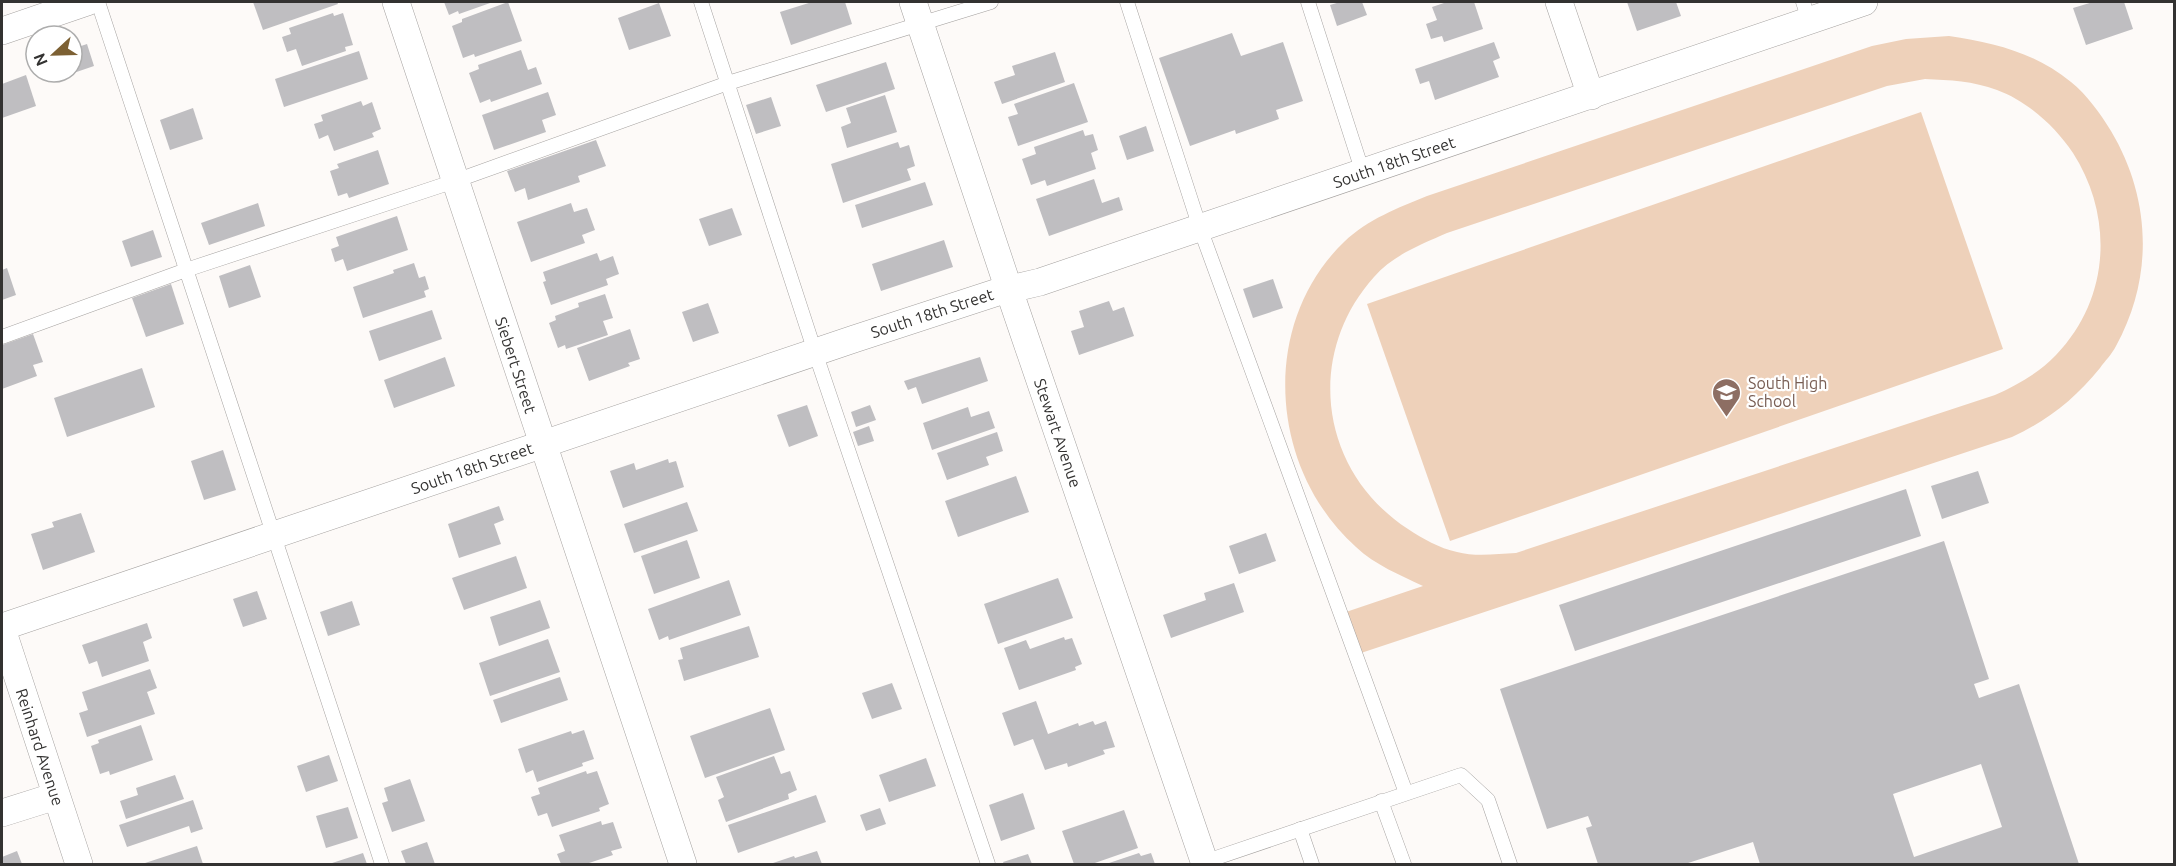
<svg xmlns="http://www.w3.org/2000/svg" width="2176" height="866" viewBox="0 0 2176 866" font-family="Ubuntu,sans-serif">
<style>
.green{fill:#eed1ba;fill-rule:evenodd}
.building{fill:#bfbec1;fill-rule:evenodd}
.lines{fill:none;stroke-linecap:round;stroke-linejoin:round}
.service-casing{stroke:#a5a2a0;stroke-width:15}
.minor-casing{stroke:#a5a2a0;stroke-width:28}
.service{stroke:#fff;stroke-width:14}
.minor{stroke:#fff;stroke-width:27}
.labels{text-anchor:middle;stroke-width:4.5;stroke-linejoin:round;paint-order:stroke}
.street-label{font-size:16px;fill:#333231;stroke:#fff}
.education-label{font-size:16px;fill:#785e54;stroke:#fff;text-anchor:start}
</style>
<rect width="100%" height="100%" fill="#fdfaf8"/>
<g class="green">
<path d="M 1949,36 C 1994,43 2034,52 2071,82 C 2087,95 2100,113 2111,131 C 2151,198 2154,277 2116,346 C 2112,354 2105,361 2100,368 C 2075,399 2047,421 2012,437 L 1361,653 L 1346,612 L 1423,586 C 1400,575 1375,565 1356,547 C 1269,469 1259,324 1344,242 C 1368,219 1398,208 1427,196 L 1872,46 L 1906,39 ZM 1925,79 C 1950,80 1973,81 1997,90 C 2027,101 2055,126 2073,153 C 2114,217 2110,299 2056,355 C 2039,373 2017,385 1995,395 L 1516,553 C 1497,554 1475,557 1457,552 C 1439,548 1423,539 1408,529 C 1320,472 1304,355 1374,277 C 1393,255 1422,244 1447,233 L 1887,86 Z"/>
<polygon points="1921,112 2003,349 1450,541 1367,304"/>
</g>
<g class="building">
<polygon points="253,2 337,2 338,4 263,30"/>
<polygon points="444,2 493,2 459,14 458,11 449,15"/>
<polygon points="508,2 522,41 475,57 474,54 463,58 452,26 462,22 462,19"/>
<polygon points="812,2 845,2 852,24 791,45 780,12"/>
<polygon points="1340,2 1362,2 1367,15 1337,26 1330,5"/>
<polygon points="1447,2 1474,2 1483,29 1444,42 1442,36 1431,39 1426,24 1437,20 1432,7"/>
<polygon points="1627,2 1676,2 1681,16 1637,31"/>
<polygon points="2093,2 2124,2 2133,29 2086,45 2073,8"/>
<polygon points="659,3 671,36 629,50 618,18"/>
<polygon points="333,13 334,16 343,13 353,45 345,47 346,51 302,66 296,49 287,52 282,37 291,34 289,28"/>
<polygon points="1232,33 1241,56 1283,42 1303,101 1276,110 1279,119 1236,134 1235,130 1190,146 1159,58"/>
<polygon points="1494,42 1500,58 1493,61 1499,77 1435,100 1429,81 1420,84 1415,69"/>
<polygon points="87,44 94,66 56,79 53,72 72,72 72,49"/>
<polygon points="521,50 528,70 536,67 542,84 491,102 490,99 480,103 469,73 479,69 478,65"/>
<polygon points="359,51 368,79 284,107 275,79"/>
<polygon points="1055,52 1065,82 1002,104 994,82 1015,75 1012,66"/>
<polygon points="886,62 895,89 826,112 816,85"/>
<polygon points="26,75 36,106 2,118 2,84"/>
<polygon points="1074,83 1088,122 1018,146 1008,117 1018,114 1014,104"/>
<polygon points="548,92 556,115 542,120 546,132 494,150 482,115"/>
<polygon points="885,95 897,132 847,148 841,127 851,123 846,108"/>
<polygon points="771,97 781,126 756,134 746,105"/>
<polygon points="361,101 363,106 372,102 381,129 372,133 374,137 334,151 328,135 319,139 314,124 323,121 321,115"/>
<polygon points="193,108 203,139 170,150 160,120"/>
<polygon points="1146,126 1154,151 1127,160 1119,136"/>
<polygon points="1083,130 1085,136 1093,134 1098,150 1091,153 1096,169 1047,186 1045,180 1031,185 1022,159 1036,154 1034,147"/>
<polygon points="596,140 606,166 578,176 580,182 528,200 525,188 515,192 507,171"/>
<polygon points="898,142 900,148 909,145 915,166 907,169 911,180 843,203 831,164"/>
<polygon points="378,150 389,184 349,198 347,193 338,196 330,171 339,168 337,164"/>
<polygon points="1094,179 1102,203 1119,197 1123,210 1049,236 1036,199"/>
<polygon points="925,182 933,205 862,228 855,205"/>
<polygon points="258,203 265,226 209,245 201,223"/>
<polygon points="571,203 574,212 587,208 595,230 582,235 585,243 531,262 517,222"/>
<polygon points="732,208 742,235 709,246 699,219"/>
<polygon points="397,216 408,250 347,271 343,259 335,262 331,249 339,246 336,237"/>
<polygon points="153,230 162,257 131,267 122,241"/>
<polygon points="944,240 953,267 881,291 872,264"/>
<polygon points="597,253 600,261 613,256 619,274 606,279 608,285 551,305 543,282 546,281 543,272"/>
<polygon points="414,263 419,278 425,276 429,289 424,291 426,297 363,318 353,287 394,273 393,270"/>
<polygon points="250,265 261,297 229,308 219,276"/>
<polygon points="7,268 16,295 2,300 2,270"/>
<polygon points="1273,279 1283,308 1253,318 1243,289"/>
<polygon points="171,284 184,324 146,337 132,298"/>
<polygon points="605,294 613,318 603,321 608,335 566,349 565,345 558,348 549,323 556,320 555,316 579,307 578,303"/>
<polygon points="1109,301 1113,311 1124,307 1134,336 1079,355 1071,331 1084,327 1079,311"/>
<polygon points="708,303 719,333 693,342 682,312"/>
<polygon points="432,310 442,339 379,361 369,331"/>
<polygon points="630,329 640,359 628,363 630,366 589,381 577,348"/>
<polygon points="33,334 43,362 33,365 37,376 2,389 2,345"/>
<polygon points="445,357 455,386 394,408 384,380"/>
<polygon points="980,357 988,381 922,404 916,387 908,390 904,381"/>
<polygon points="142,368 155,407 67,437 54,398"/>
<polygon points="807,405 818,436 789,447 777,415"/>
<polygon points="870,405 876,420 856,427 851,412"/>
<polygon points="968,407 971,417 989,411 995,428 932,450 923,423"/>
<polygon points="869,426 874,441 858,446 853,432"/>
<polygon points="997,432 1003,451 986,457 989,465 947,480 937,453"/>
<polygon points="223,450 236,490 204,500 191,461"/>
<polygon points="668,459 669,463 676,461 684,487 623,508 610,471 634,463 636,470"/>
<polygon points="1978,471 1989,503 1942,519 1931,486"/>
<polygon points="1016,476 1029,512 958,537 945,501"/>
<polygon points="1906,489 1921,536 1575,651 1559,605"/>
<polygon points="687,502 698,531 634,553 624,524"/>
<polygon points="499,506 504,520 494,524 501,544 459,558 448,524"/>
<polygon points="81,513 95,552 43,570 31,534 54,527 52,522"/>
<polygon points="1266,533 1276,561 1239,574 1229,546"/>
<polygon points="687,540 700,578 654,594 641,556"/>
<path d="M 1944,541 L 1989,679 L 1974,684 L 1979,698 L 2019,684 L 2079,864 L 1760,864 L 1753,842 L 1685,864 L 1598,864 L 1586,828 L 1592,826 L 1588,816 L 1547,829 L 1500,689 ZM 1981,764 L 2002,827 L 1914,857 L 1893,794 Z"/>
<polygon points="516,556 527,588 464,610 452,578"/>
<polygon points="1058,578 1073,618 998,644 984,604"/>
<polygon points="729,580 741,615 669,640 668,636 659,640 648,609"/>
<polygon points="1234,583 1244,612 1171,638 1163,615 1206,600 1204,593"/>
<polygon points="257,591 267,619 243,627 233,599"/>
<polygon points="540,600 550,628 499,646 490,617"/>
<polygon points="352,601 360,625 328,636 320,612"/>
<polygon points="147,623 152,638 143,642 149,661 102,677 97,661 89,664 82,645"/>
<polygon points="749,626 759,657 684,681 678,660 683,659 680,648"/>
<polygon points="1064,637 1065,640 1072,638 1082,664 1075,667 1076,670 1019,690 1004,648 1026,640 1030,649"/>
<polygon points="548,639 560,672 490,696 479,663"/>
<polygon points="150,669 157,688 147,692 155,714 87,737 79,713 88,710 82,692"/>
<polygon points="560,677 568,700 501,723 493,700"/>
<polygon points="892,683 902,709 872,719 862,693"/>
<polygon points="1036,701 1048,734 1078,723 1079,726 1093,721 1095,725 1106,721 1115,747 1103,750 1105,754 1068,767 1067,763 1045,770 1033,739 1014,746 1002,713"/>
<polygon points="770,708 785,750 705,778 690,736"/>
<polygon points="141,725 153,760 110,775 109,771 100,774 91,746 99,743 98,740"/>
<polygon points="584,730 594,759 582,763 583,766 537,782 533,770 526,773 518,749 571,731 572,734"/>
<polygon points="329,755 338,781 306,792 297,766"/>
<polygon points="774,756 781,774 790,771 797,790 788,794 789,799 726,822 718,800 724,797 716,777"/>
<polygon points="926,758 936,786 889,802 879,775"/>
<polygon points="586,771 587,774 597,771 609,804 599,808 600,811 552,827 547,813 538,816 531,797 540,794 538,788"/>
<polygon points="175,775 184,799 126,819 120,801 138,795 136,788"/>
<polygon points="410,779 425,821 392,832 382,803 388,801 384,788"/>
<polygon points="1023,793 1035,829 1001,841 989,805"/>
<polygon points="816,795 826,822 738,853 728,825"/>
<polygon points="193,800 203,829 191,833 189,826 127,847 119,825"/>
<polygon points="348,807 358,838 326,848 316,816"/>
<polygon points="880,808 886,824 866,831 860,815"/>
<polygon points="1124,810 1138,848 1092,864 1074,864 1062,831"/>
<polygon points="601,821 602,825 613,822 622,848 611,851 613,855 586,864 561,864 557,854 565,851 559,835"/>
<polygon points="427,842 435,864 406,864 401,851"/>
<polygon points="197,846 203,864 142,864"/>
<polygon points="17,851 22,864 2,864 2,857"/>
<polygon points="817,851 822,864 770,864 794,856 795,858"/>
<polygon points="363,853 367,864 329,864"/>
<polygon points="1139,853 1141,856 1151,853 1155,864 1106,864"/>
<polygon points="1028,854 1032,864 1004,864 1003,862"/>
</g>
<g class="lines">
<defs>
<g id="service">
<polyline points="98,2 382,864"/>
<polyline points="701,2 815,352 988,864"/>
<polyline points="1127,2 1200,228 1406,793"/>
<polyline points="1308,2 1363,173"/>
<polyline points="1803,2 1809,20"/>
<polyline points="2,337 186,270 455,181 728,83 991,2"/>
<polyline points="1381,801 1404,864"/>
<polyline points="1300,829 1312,864"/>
<polyline points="1204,862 1461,775 1488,800 1510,864"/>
</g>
<g id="minor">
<polyline points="396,2 683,864"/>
<polyline points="913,2 1009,290 1205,864"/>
<polyline points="1559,2 1591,96"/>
<polyline points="2,31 87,2"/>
<polyline points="2,627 854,339 998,292 1040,282 1864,2"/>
<polyline points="2,629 79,864"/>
<polyline points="2,813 56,796"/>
</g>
</defs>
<use href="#service" class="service-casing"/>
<use href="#minor" class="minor-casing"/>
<use href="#service" class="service"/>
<use href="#minor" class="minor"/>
</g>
<defs>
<symbol id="school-pin" viewBox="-11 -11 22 30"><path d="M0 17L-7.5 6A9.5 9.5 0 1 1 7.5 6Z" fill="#8d6e63" stroke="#fff"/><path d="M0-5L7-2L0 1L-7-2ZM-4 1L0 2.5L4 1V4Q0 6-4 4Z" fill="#fff"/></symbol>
</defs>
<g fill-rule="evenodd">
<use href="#school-pin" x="1710" y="376" width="33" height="45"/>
</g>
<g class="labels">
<g class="street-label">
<text transform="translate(1394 162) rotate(-19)" y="6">South 18th Street</text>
<text transform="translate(932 313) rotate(-18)" y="6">South 18th Street</text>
<text transform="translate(516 365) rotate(72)" y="6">Siebert Street</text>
<text transform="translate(1058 433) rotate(71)" y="6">Stewart Avenue</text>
<text transform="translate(472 468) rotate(-19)" y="6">South 18th Street</text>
<text transform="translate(40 747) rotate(72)" y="6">Reinhard Avenue</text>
</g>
<g class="education-label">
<text x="1748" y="389">South High<tspan x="1748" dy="18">School</tspan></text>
</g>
</g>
<rect width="2176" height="866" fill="none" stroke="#333231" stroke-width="6"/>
<g transform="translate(54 54) rotate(248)"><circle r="28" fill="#ffffff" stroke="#adadad" stroke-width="1.5"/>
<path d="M0-4.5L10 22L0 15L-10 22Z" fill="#7c6033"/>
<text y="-9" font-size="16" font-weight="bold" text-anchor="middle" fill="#333231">N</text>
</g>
</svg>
